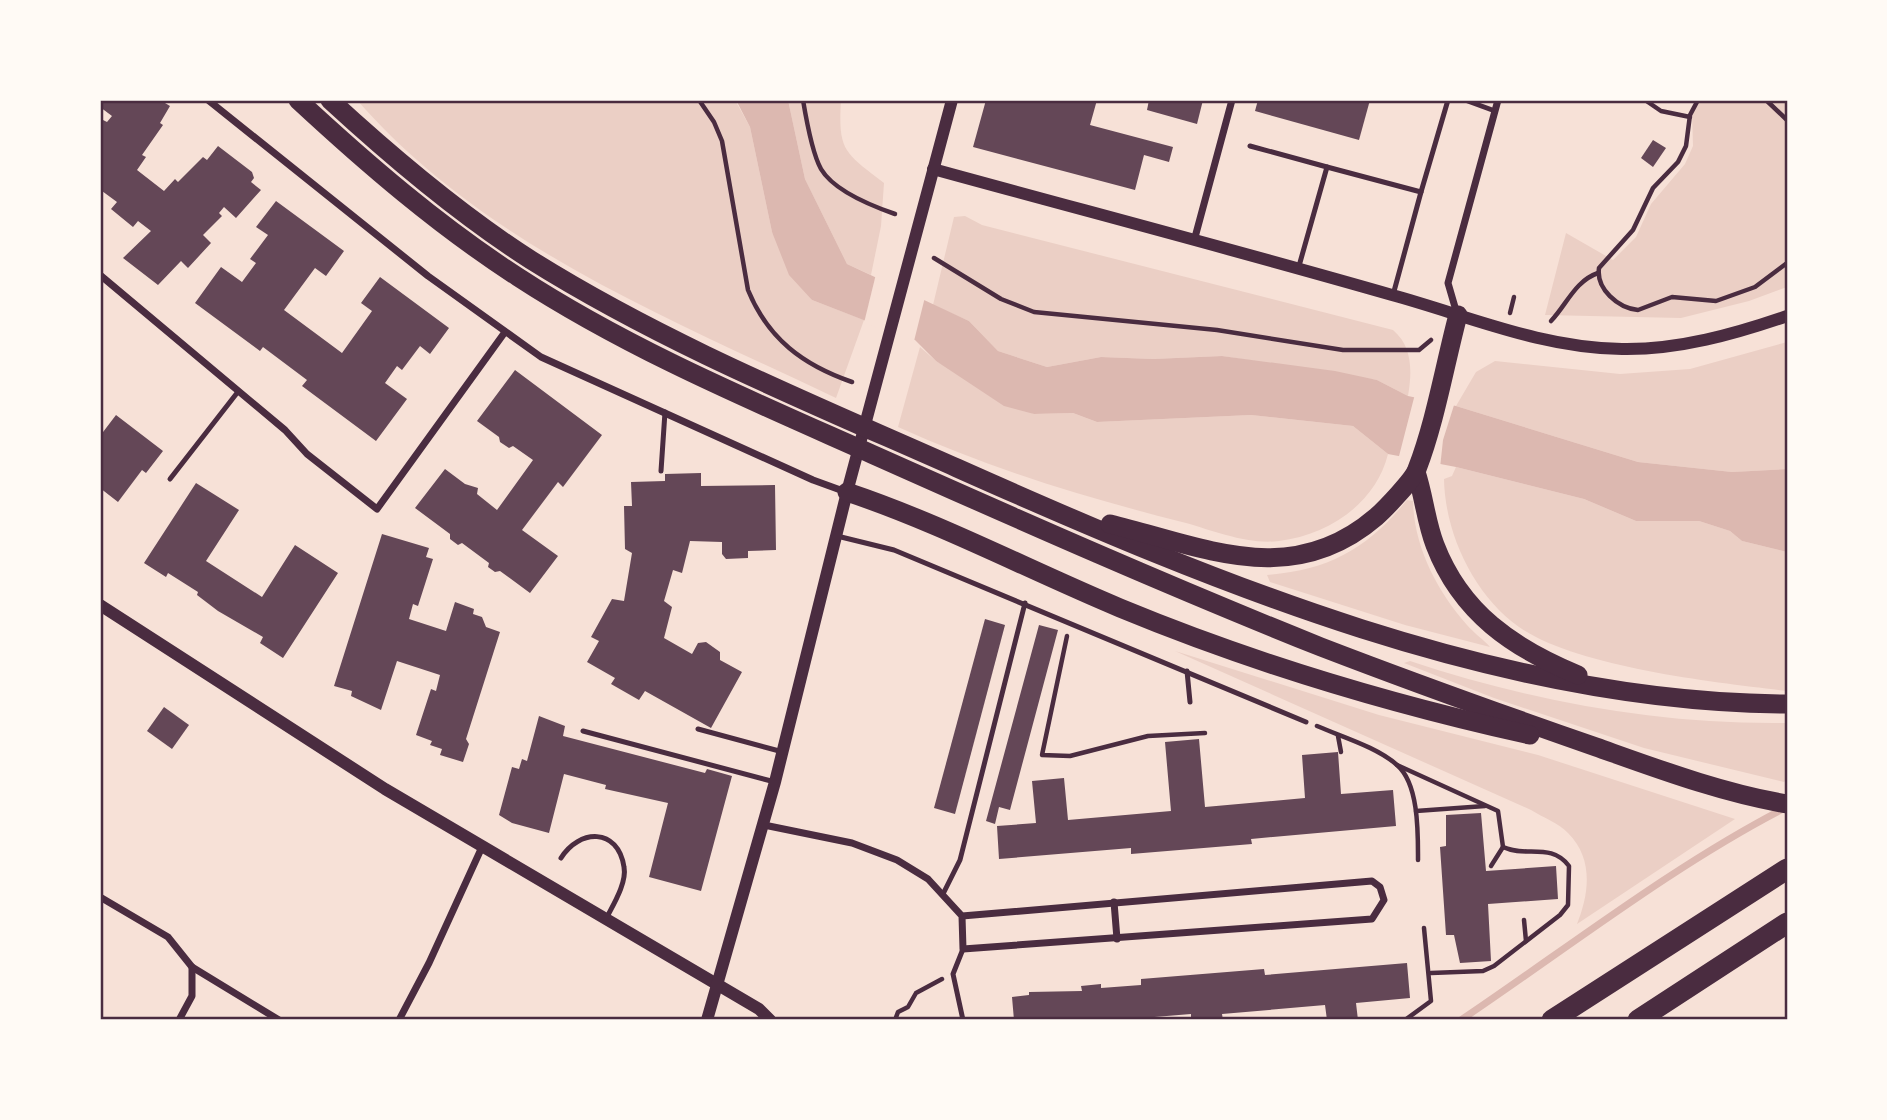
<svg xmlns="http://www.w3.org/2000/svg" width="1887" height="1120" viewBox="0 0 1887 1120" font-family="'Source Sans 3',sans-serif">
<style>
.green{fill:#ebcfc5}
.water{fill:#dcb8b0}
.pier{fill:#f7e1d7}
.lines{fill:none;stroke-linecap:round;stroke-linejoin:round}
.stream{stroke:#dcb8b0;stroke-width:7}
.building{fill:#644757}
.path{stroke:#4a2c40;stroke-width:4.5}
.service{stroke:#4a2c40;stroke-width:5}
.minor{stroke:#4a2c40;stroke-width:7}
.tertiary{stroke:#4a2c40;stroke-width:12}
.trunk{stroke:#4a2c40;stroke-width:19}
.motorway{stroke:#4a2c40;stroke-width:21}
.neatline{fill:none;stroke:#4a2c40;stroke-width:2.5}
</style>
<rect width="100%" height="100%" fill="#f7e1d7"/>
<g class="green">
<path d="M 357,100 L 735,100 L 750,127 L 772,232 L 812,300 L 864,320 L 836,398 C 666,317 484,245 357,100 Z"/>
<path d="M 788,100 L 841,100 C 838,151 844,152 884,183 L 881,226 L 871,275 L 847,264 L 805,179 Z"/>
<polygon points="1699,100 1787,100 1787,287 1749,301 1681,318 1545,315 1566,233 1613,260 1636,237 1651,204 1685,164 1693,146 1692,112"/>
<path d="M 965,216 L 982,225 L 1393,330 C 1413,347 1412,372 1408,396 L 1377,380 L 1222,356 L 1153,359 L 1101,357 L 1047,367 L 998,351 L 969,321 L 933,305 L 954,217 Z"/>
<polygon points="1787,342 1787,469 1732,472 1638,462 1456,406 1476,372 1495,361 1620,374 1690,369"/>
<path d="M 920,347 L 936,361 L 1034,414 L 1073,413 L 1097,422 L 1251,415 L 1353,426 L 1388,454 C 1376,503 1329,535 1279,541 C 1249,545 1214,531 1186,523 C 1087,498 991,469 898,427 Z"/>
<path d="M 1456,467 L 1584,499 L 1636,521 L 1699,521 L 1730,531 L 1742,541 L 1787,552 L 1787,691 C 1717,683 1575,667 1519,627 C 1474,595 1445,534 1444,479 L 1452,476 Z"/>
<path d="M 1407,500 L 1413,501 C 1414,547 1437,591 1467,625 C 1474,633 1484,640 1490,647 L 1405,625 L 1270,582 L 1267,575 C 1330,570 1368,548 1407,500 Z"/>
<path d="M 1175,651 L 1379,715 L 1538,755 L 1735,819 L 1577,924 C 1589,894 1594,859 1568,833 C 1559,823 1542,817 1531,810 Z"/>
<path d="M 1410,661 C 1530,701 1660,725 1787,723 L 1787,779 L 1784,782 L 1644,748 L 1494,698 L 1404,663 Z"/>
</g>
<polygon class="water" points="736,100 788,100 805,179 847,264 969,321 998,351 1047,367 1101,357 1153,359 1222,356 1335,371 1377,380 1408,396 1456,406 1638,462 1732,472 1787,469 1787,552 1742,541 1730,531 1699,521 1636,521 1584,499 1456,467 1388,454 1353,426 1251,415 1097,422 1073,413 1034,414 1004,406 936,361 915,340 812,300 789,275 772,232 750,127"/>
<g class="pier">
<polygon points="876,274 925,297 914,341 864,323"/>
<polygon points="1415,394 1455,402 1443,440 1440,468 1398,460"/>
</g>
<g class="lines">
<path class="stream" d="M 1461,1020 C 1565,950 1674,865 1785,808"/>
</g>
<g class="building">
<polygon points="100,100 160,100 170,106 160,123 163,125 142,155 146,157 137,170 164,191 175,179 178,182 203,157 207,160 218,146 252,172 254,178 251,182 261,190 236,218 224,207 219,213 222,216 203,235 211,243 188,268 181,261 158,285 123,258 151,231 138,221 133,227 111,209 117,202 102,191 100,195 100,125 103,120 107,122 112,116 100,107"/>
<polygon points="986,100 1097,100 1090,125 1173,147 1169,162 1144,155 1135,190 973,147"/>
<polygon points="1149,100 1203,100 1197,124 1147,110"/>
<polygon points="1258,100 1370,100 1359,140 1255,111"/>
<polygon points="1653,140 1666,148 1653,167 1641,158"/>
<polygon points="276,201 344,251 326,276 315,268 284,310 342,353 372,311 361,303 380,277 449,328 430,354 420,346 402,370 397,366 385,383 407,399 376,441 302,386 307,380 263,347 260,351 195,303 221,267 242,282 256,263 250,259 268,235 256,227"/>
<polygon points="515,370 602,435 563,487 558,482 522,530 558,556 530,593 500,571 495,572 488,567 489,563 462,543 458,545 450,539 450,534 415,508 445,469 465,484 478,488 477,494 497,510 533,460 513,446 509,448 500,442 499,437 477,421"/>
<polygon points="116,415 163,451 146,473 142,470 118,502 100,488 100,436"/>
<polygon points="701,473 701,486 775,485 776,550 748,551 748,558 726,559 722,554 722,542 690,541 682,573 673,570 664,601 672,607 664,638 692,654 698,643 706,642 720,652 720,660 742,672 711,728 645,691 639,700 611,684 615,678 587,662 599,641 591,637 612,599 624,601 632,553 625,549 624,506 632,506 631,482 665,481 665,474"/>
<polygon points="196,483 239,510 206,561 262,597 295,545 338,573 283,658 260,643 263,637 218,611 197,595 198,592 168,573 166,577 144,563"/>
<polygon points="382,534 429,548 426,557 433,559 418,606 413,604 409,619 446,631 455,602 474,609 473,614 482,617 486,627 500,632 466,739 469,744 463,762 440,755 442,749 430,745 432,741 416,735 431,689 436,691 440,675 397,661 381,710 351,696 352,691 334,686"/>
<polygon points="985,619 1005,625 955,814 934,808"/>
<polygon points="1039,625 1058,630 1010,810 999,807 995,824 986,821"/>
<polygon points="164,707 189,725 172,749 147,731"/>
<polygon points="539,716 565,726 563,736 705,773 707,769 732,776 701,891 649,877 668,803 605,789 606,785 564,774 549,833 512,823 499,815 512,767 519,769 522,759 527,761"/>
<polygon points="1199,739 1205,807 1305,798 1302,755 1338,752 1341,794 1393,790 1396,826 1251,839 1252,844 1131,854 1131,848 999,859 997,826 1036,823 1032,781 1064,778 1068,820 1171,811 1165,742"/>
<polygon points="1481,813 1486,871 1556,866 1558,899 1488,904 1491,961 1460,963 1454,935 1446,935 1440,847 1446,846 1446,815"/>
<polygon points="1407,963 1410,998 1356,1003 1358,1020 1327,1020 1325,1005 1222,1014 1223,1020 1191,1020 1191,1014 1118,1020 1014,1020 1012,997 1029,995 1029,992 1082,991 1081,986 1101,984 1101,988 1141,985 1141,979 1264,969 1265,975"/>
</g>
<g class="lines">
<g class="path">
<path d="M 699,100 L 714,122 L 722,141 L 748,290 C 768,339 803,365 852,382"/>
<path d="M 803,100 C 806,118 812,153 821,169 C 834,191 872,206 895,214"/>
<polyline points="1645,100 1661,111 1690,117"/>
<path d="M 1698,100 L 1690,115 L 1686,146 L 1678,162 L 1653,188 L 1633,230 L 1599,268 C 1596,289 1618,308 1638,310 L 1672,297 L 1716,301 L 1755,287 L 1787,263"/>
<polyline points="1766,100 1787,120"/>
<polyline points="934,258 1001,299 1034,312 1217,330 1343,350 1419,350 1431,340"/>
<polyline points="1510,313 1514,297"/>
<path d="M 1551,321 C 1567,304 1575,281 1598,273"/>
<polyline points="1067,636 1042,755 1070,756 1148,736 1205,733"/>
<path d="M 1317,726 C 1342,737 1377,747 1397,765 C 1419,784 1418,833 1418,860"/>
<polyline points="1338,736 1341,752"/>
<path d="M 1397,765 L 1498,811 L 1503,847 C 1526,858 1551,842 1569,866 L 1568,905 L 1560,915 L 1494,966 L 1483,971 L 1431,973"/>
<polyline points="1416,811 1485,806"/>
<polyline points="1491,866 1503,847"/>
<polyline points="1524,920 1526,941"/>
<polyline points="895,1020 898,1012 908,1007 916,993 942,979"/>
<polyline points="1405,1020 1431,1001 1424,928"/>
</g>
<g class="service">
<polyline points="1465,100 1495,111"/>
<polyline points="1250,146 1327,167"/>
<polyline points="1299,266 1327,167 1421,192 1448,100"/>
<polyline points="1393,295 1421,192"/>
<polyline points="661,471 665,412"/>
<polyline points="170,479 237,393"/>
<polyline points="837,536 894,550 1306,722"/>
<polyline points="1187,671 1190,702"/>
<polyline points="698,729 783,752"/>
<polyline points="583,731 775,782"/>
<path d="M 561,858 C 579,829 618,827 624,867 C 627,883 613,905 606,919"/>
<polyline points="943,894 960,860 1025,603"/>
<polyline points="963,949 953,974 963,1020"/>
</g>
<g class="minor">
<polyline points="208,100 428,276 541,357 813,480 846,492"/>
<polyline points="1194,241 1232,100"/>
<polyline points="100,275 285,430 307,454 377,509 505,332"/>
<polyline points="1457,314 1448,283 1498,100"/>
<polyline points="764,825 852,843 897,860 928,879 962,916 963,949 1372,919 1384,900 1380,887 1372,881 962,916"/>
<polyline points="100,897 168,937 192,967 279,1020"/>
<polyline points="1114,902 1117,939"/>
<polyline points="179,1020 192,996 192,967"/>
<polyline points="399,1020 429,963 482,847"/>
</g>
<g class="tertiary">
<path d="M 933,169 C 1086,211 1239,251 1392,295 C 1469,316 1541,348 1622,349 C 1678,350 1735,334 1787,316"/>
<polyline points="100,605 385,789 759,1009 770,1020"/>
<polyline points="707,1020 775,782 847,492 952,100"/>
</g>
<g class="trunk">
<path d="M 298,100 C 367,164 439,226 518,277 C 630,350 755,402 876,456 C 1024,522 1171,587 1321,647 C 1412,682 1504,715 1596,747 C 1658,769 1722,793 1787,804"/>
<path d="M 330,100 C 393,158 459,214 531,260 C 665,344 813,404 957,468 C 1215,583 1501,703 1787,704"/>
<path d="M 1416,472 C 1424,496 1426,522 1435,545 C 1461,613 1513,648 1578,675"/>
<path d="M 847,492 C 940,523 1029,570 1120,608 C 1253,663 1390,704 1530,735"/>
<path d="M 1110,524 C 1204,547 1291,590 1376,517 C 1385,509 1414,479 1417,469 C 1435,423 1445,364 1458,315"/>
</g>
<g class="motorway">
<polyline points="1552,1020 1787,869"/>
<polyline points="1638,1020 1787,923"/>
</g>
</g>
<rect width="1887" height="1120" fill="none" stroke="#fffaf5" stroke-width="203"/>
<rect x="102" y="102" width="1684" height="916" class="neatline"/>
</svg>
